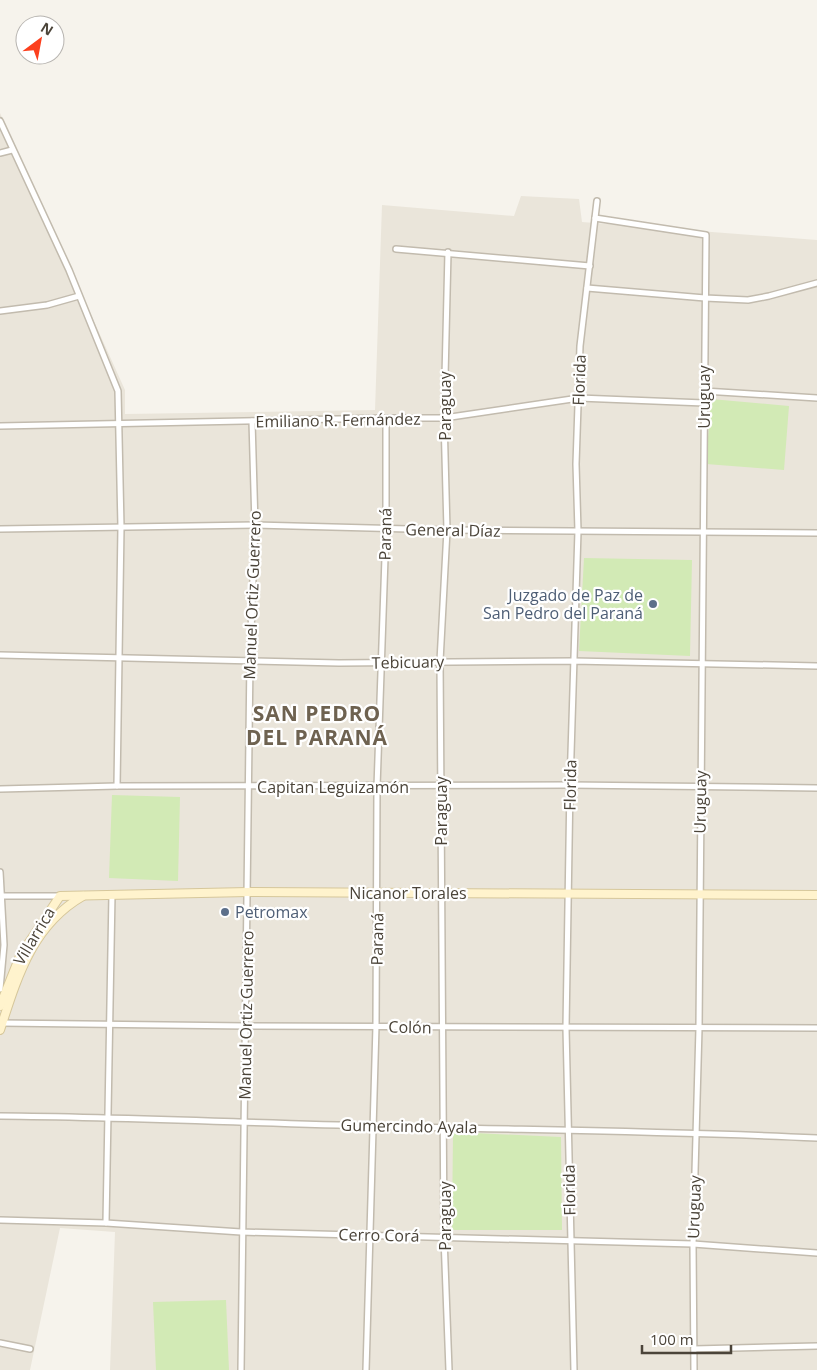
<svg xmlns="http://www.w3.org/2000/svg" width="817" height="1370" viewBox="0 0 817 1370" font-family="'Open Sans',sans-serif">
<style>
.residential{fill:#eae5da}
.green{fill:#d2eab5}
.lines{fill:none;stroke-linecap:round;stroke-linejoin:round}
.street-casing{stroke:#c2bbae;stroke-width:8}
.secondary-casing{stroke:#d6c79b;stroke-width:10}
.street{stroke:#fff;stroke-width:5}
.secondary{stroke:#fff3cd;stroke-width:8}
.service-dot{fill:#5c6f8a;stroke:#fff;stroke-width:2}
.labels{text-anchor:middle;stroke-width:4.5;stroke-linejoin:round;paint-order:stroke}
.street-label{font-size:16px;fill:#4b4439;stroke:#fff}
.service-label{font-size:16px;fill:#4e5e75;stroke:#fff;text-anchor:end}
.district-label{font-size:21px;font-weight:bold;letter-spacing:1px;fill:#6e6250;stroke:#fff}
</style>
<rect width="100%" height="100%" fill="#f6f3ec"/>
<polygon class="residential" points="0,113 125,390 125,414 375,410 382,205 514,216 521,196 579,199 582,222 817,240 817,1370 110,1370 115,1232 60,1228 30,1370 0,1370"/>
<g class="green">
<polygon points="711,399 789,406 784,470 706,464"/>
<polygon points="584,558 692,560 690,656 579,651"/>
<polygon points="112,795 180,797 178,881 109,878"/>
<polygon points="453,1132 561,1137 562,1230 452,1230"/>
<polygon points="226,1300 229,1370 156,1370 153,1302"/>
</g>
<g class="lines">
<defs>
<g id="street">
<polyline points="0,121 69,270 118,391 121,527 117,786"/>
<polyline points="0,153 12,150"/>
<polyline points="595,218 706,235 699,1028 693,1244 694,1370"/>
<polyline points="396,249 590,266"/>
<polyline points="448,252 444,418 447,530 440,661 444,1237 449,1370"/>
<polyline points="587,288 705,298 748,300 769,296 817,283"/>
<polyline points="0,311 47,305 79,296"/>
<polyline points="704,391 817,398"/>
<polyline points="0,426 386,418 444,418 579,398 704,403"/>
<polyline points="0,529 255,525 447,530 817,533"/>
<polyline points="0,655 339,663 573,661 817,666"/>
<polyline points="0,789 117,786 570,785 817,788"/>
<polyline points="0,872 4,945 0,989"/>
<polyline points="0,896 60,896"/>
<polyline points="1,1023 246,1026 817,1028"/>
<path d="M 0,1116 C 125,1117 249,1123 374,1126 C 522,1130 669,1131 817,1138"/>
<polyline points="0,1220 106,1223 241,1232 693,1244 817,1253"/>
<polyline points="106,1223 112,894"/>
<polyline points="0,1343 30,1349"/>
<polyline points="694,1349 817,1346"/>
<polyline points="241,1370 250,659 255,525 252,421"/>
<polyline points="366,1370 376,1026 377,787 386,529 386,418"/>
<polyline points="574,1370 566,1028 570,785 578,531 576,464 580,346 597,201"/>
</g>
<g id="secondary">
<polyline points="0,1006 20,956 60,896 248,892 817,895"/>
<path d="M 0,1030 C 17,978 32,925 83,896"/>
</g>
</defs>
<use href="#street" class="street-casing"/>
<use href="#secondary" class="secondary-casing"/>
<use href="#street" class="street"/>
<use href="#secondary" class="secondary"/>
</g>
<g class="service-dot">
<circle cx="653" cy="604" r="5"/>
<circle cx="225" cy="912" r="5"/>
</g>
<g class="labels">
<g class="street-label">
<text transform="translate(579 380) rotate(-88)" y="6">Florida</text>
<text transform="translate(704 397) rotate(-90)" y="6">Uruguay</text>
<text transform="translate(445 406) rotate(-90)" y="6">Paraguay</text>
<text transform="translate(338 420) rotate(-1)" y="6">Emiliano R. Fernández</text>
<text transform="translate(453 530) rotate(1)" y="6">General Díaz</text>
<text transform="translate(385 534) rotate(-89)" y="6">Paraná</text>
<text transform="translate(252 595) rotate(-88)" y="6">Manuel Ortiz Guerrero</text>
<text transform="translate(408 662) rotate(-1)" y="6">Tebicuary</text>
<text transform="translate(570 785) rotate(-89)" y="6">Florida</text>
<text x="333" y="793">Capitan Leguizamón</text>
<text transform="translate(700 802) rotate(-89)" y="6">Uruguay</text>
<text transform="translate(441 811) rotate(-90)" y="6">Paraguay</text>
<text x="408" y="899">Nicanor Torales</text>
<text transform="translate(34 936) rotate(-59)" y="6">Villarrica</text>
<text transform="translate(377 939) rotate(-89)" y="6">Paraná</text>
<text transform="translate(246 1015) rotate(-89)" y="6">Manuel Ortiz Guerrero</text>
<text transform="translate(410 1027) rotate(1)" y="6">Colón</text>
<text transform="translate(409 1126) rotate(1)" y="6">Gumercindo Ayala</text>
<text transform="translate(569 1190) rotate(-91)" y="6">Florida</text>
<text transform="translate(694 1207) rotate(-88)" y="6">Uruguay</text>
<text transform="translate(445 1216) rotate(-90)" y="6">Paraguay</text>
<text transform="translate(379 1235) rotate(1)" y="6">Cerro Corá</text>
</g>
<g class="service-label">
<text x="643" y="601">Juzgado de Paz de<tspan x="643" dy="18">San Pedro del Paraná</tspan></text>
<text x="235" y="918" text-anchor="start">Petromax</text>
</g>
<g class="district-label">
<text x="317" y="721">SAN PEDRO<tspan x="317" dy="24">DEL PARANÁ</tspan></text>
</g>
</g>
<g transform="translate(40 40) rotate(32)"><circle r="24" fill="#ffffff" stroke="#b7b4b0"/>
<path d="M0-4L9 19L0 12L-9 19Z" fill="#fc3f1d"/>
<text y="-8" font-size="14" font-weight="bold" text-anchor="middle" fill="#4b4439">N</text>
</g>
<path d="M642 1345v8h89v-8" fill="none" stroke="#4b4439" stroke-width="2.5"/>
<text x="650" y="1345" font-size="15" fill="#4b4439" stroke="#ffffff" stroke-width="4" paint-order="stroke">100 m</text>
</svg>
